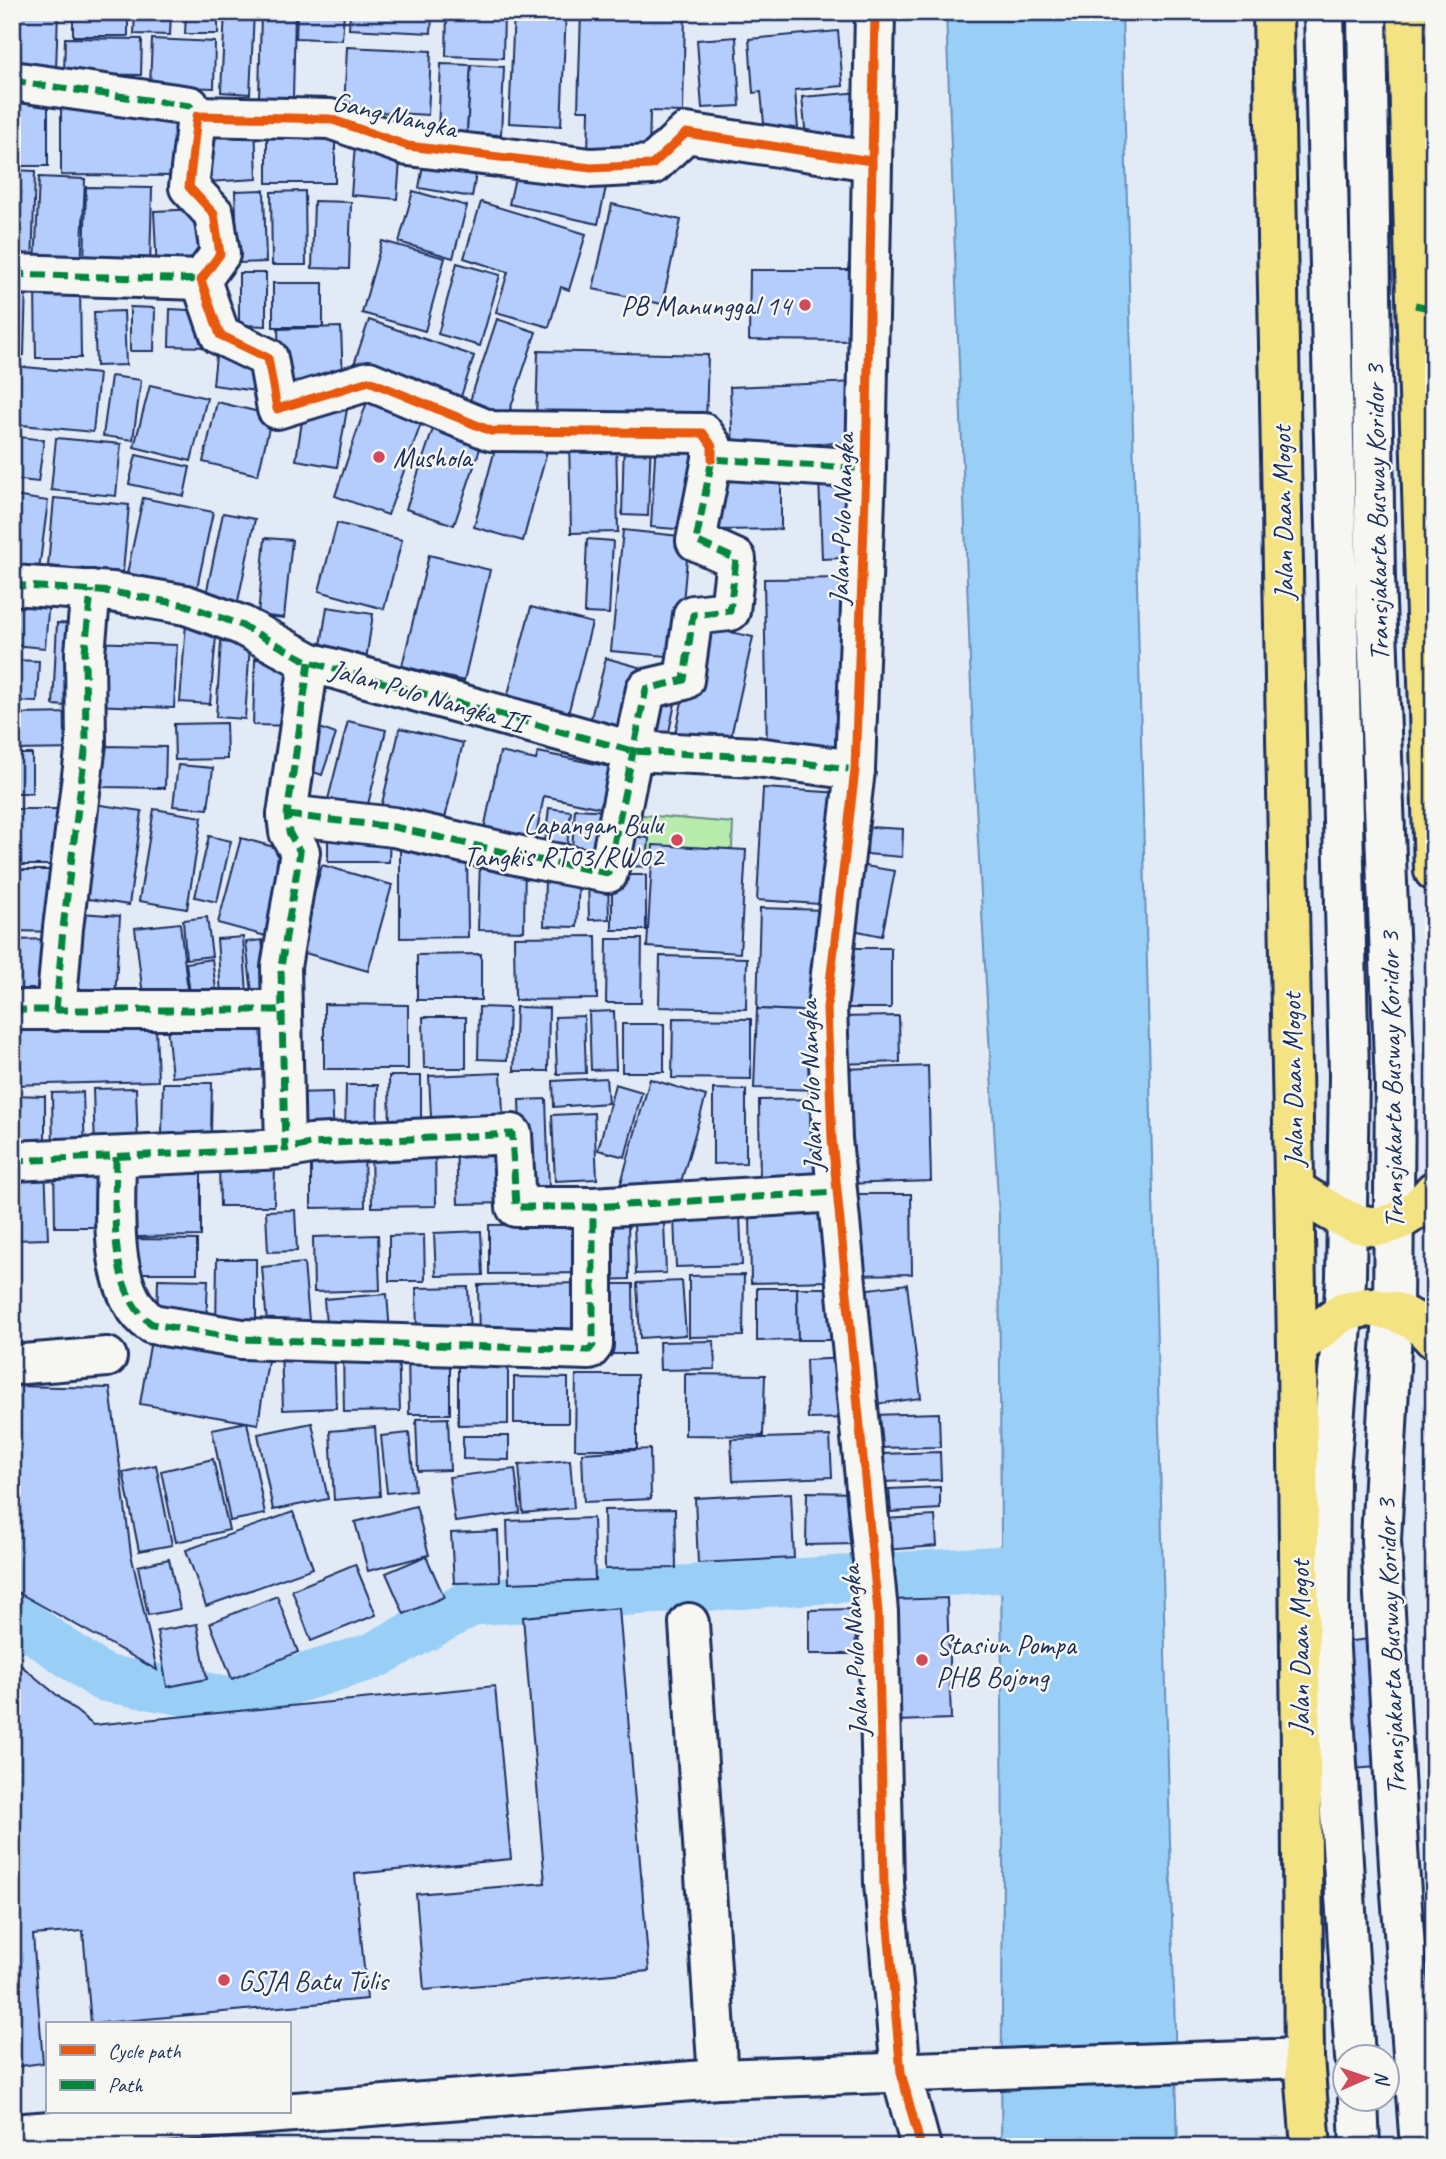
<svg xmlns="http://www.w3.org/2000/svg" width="1446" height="2159" viewBox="0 0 1446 2159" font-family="Caveat,sans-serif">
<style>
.green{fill:#b8ecad;stroke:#6a8e86;stroke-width:2}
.water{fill:#99cff7;stroke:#678fba;stroke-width:2}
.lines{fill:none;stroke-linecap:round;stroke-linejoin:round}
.canal{stroke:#99cff7;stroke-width:47}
.building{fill:#b5cdfc;stroke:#1b2f5e;stroke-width:2}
.minor-casing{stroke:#1b2f5e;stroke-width:44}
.highway-casing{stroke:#1b2f5e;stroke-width:44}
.minor{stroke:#f6f6f2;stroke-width:38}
.highway{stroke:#f4e382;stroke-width:38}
.quiet{stroke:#00873e;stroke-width:7;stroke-dasharray:14 7;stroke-linecap:butt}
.cycleway-casing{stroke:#f6f6f2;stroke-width:13}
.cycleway{stroke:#e8590c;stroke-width:9}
.poi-dot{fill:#d1495b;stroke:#f6f6f2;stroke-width:2.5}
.labels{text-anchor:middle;stroke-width:5;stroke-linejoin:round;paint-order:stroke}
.street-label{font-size:28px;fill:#1b2f5e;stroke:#f6f6f2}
.poi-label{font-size:28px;fill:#1b2f5e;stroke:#f6f6f2;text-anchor:start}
</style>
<rect width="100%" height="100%" fill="#e2eaf5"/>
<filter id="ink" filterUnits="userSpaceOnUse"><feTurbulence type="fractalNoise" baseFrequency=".0143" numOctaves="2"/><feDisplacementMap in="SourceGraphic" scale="14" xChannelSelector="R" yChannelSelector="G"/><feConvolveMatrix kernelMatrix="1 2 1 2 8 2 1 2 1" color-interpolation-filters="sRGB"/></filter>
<g filter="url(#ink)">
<polygon class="green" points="621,813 733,823 731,871 661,857 622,856"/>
<polygon class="water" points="946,12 1122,12 1178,2147 1001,2147 1003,1867 999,1216 974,769"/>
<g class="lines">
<polyline class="canal" points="12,1615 103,1678 230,1700 373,1656 473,1602 1052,1566"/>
</g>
<g class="building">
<polygon points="12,12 58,12 56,70 12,68"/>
<rect x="73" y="12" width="55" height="24"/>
<polygon points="135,12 171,12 170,35 134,34"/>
<polygon points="186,12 218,12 218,34 185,34"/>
<polygon points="225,12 254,12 250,94 221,92"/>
<polygon points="261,12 295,12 293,99 259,98"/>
<polygon points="297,12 344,12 342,40 296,38"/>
<polygon points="350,12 432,12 431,33 349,29"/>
<polygon points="447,12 504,12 503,58 446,56"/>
<polygon points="514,12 566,12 561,126 509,123"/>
<polygon points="581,12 685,12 683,112 650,111 649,157 588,155 589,110 578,110"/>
<polygon points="838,31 843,86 795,90 799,142 766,144 761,92 753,93 749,39"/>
<polygon points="736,37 740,106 702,108 697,40"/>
<polygon points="65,38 142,39 141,75 64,74"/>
<polygon points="152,39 215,42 214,88 150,86"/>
<polygon points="347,47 431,51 428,115 344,110"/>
<polygon points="441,64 471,65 467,133 438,131"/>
<polygon points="471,65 504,67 501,135 467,133"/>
<polygon points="17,91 48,92 48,166 16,166"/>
<polygon points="862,92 867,143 807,148 802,97"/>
<polygon points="61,100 178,108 178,176 61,175"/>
<polygon points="255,124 257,179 207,182 205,128"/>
<rect x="267" y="125" width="68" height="58"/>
<polygon points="355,145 401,149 397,199 351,195"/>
<polygon points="425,154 478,162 472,197 419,188"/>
<polygon points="517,169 606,187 598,224 509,204"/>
<polygon points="12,170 35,171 32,268 12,267"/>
<polygon points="39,177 85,179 81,269 35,267"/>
<polygon points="86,187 152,188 150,268 84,267"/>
<polygon points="264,190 266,262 238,263 235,191"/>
<polygon points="305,191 306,265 272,265 271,192"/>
<polygon points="413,191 467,206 453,258 399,242"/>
<polygon points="314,201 351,202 349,269 312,268"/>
<polygon points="481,202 586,234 569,290 561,287 549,327 496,312 508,272 464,258"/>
<polygon points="612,204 681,220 662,304 593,289"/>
<polygon points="201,209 204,271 157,274 154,211"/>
<polygon points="382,241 445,258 425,331 362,313"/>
<polygon points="457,263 500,275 480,346 438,334"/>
<polygon points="750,270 860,270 860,341 749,340"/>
<polygon points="239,273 266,273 266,326 239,325"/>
<rect x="273" y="283" width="50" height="44"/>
<polygon points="12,284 26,284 24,355 12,355"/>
<polygon points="80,285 81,358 36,358 35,286"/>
<polygon points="130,307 155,308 154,351 130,351"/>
<polygon points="170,309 206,311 205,347 169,346"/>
<polygon points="124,311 126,365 96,366 94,312"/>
<polygon points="497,319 536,332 507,419 468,407"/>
<polygon points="369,320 474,356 458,406 352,370"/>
<polygon points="341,327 343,383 280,385 278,329"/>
<polygon points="538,351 708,355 706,425 536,421"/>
<polygon points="216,356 259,362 256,391 213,385"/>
<polygon points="14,366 99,374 93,432 12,424"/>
<polygon points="111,376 141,380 133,440 103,436"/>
<polygon points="858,382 861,442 733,448 730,387"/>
<polygon points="150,385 207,398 191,461 134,447"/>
<polygon points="369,396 423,418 388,515 335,496"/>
<polygon points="217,402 272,415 258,475 203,462"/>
<polygon points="305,402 347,409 337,467 296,460"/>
<polygon points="437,417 485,434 454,525 406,509"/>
<polygon points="12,436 44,440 38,482 12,479"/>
<polygon points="616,437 618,532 571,533 569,438"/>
<polygon points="56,438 121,444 116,496 51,490"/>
<polygon points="498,438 547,451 523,541 474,527"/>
<polygon points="624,438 651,438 648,516 622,515"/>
<polygon points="656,438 693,440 688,530 651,527"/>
<polygon points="136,455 190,467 184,496 129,484"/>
<polygon points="713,469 781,469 781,529 714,530"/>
<polygon points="819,476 861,476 863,557 822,559"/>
<polygon points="14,496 48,501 38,578 12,574 12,512"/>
<polygon points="54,498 129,505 123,572 48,566"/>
<polygon points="143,498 213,512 194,602 124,588"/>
<polygon points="223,513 255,519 237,606 205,600"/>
<polygon points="337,523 402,540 384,609 319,591"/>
<polygon points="623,530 689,537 678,657 611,651"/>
<polygon points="265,538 292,540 284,618 258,615"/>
<polygon points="587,539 613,541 609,614 584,613"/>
<polygon points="429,555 490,570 464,681 402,666"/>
<polygon points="852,578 854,749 767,750 764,579"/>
<polygon points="12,596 49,599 45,648 12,645"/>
<polygon points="327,607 373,614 366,660 320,652"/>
<polygon points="531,607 592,623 568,714 507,698"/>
<polygon points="57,623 84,624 80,707 53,705"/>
<polygon points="186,623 217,625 210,704 180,702"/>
<polygon points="699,625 753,637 728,750 674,738"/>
<polygon points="91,642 177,645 174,708 89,705"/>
<polygon points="221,642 250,644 245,719 216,717"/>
<polygon points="606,658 642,668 625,735 589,726"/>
<polygon points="255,659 298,661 297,726 253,725"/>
<polygon points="12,660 39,661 37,702 12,701"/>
<polygon points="653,694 676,699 666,746 643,741"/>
<polygon points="81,713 81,749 12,750 12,714"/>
<polygon points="348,721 386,730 364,821 325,811"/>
<polygon points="226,723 227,759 175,760 174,724"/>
<polygon points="311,725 336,734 322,775 297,766"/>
<polygon points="400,728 463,743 441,835 378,820"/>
<polygon points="103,746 166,747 165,788 102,787"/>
<polygon points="500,752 536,760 538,752 620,769 611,810 544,796 533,849 482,839"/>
<rect x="12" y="754" width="20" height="39"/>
<polygon points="178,765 213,768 208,809 173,806"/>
<polygon points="763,788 842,793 835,905 757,900"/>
<polygon points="94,804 142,811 129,905 82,898"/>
<polygon points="549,808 571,811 565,863 543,860"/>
<polygon points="12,809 65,809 64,865 12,865"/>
<polygon points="154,809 202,817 187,909 139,901"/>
<polygon points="575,809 611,811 607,867 571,863"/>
<polygon points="868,827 903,829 902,857 867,854"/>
<polygon points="328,831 390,831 389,862 328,862"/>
<polygon points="619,835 649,838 647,867 617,865"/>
<polygon points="209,836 231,841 217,902 195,897"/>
<polygon points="241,838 296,853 273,938 218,923"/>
<polygon points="653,845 746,850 740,953 647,947"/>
<polygon points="400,849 467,849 468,937 400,938"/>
<polygon points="480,859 525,860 524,931 478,930"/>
<polygon points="322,865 392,885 368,971 298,951"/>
<polygon points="865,866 895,871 882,936 853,930"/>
<polygon points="12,870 62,870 61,932 12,931"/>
<rect x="612" y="875" width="34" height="55"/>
<polygon points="545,876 579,877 577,927 544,926"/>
<polygon points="588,878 608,878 609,919 589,920"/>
<polygon points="760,908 826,910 822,1012 757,1009"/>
<polygon points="67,912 120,916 115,999 63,995"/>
<polygon points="207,917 212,956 186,959 183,920"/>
<polygon points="180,923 189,1000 144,1005 135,928"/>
<polygon points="596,936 597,999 515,1000 514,937"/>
<polygon points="243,937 247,993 221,995 217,939"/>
<polygon points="52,939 53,1005 12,1006 12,940"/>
<polygon points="607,939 642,939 641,1003 606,1003"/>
<polygon points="262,940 265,965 274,990 252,993 246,942"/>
<polygon points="846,948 891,948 891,1008 847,1008"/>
<polygon points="481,954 481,1000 417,1000 417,955"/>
<polygon points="660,956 747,958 746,1009 659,1007"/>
<polygon points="212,959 217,997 191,1001 186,963"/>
<polygon points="324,1004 408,1005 408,1069 324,1069"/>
<polygon points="479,1007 509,1008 507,1060 478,1059"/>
<polygon points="516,1007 549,1008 548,1071 514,1071"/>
<polygon points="757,1009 822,1012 819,1090 754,1088"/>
<polygon points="614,1011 616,1069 591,1070 589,1012"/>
<polygon points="584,1016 586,1073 557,1074 555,1017"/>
<polygon points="899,1016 900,1062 838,1064 836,1017"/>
<polygon points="423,1017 466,1017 466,1068 424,1068"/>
<polygon points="266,1018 270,1069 172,1077 167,1026"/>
<polygon points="673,1018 751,1019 751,1079 672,1078"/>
<rect x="622" y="1024" width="42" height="48"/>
<polygon points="156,1027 158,1081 12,1085 12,1031"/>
<polygon points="928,1066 931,1181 844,1184 841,1069"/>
<polygon points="501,1073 504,1133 432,1137 429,1076"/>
<polygon points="389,1076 421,1076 421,1133 390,1134"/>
<polygon points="606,1078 608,1103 554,1107 553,1081"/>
<polygon points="650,1079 706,1096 676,1199 621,1183"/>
<polygon points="163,1083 212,1083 211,1136 162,1136"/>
<polygon points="615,1084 642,1092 625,1157 598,1150"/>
<polygon points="346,1085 378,1085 377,1136 345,1136"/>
<polygon points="136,1088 138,1148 95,1149 93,1089"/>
<polygon points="713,1089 746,1090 746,1163 713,1164"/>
<polygon points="83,1092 85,1156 53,1157 52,1093"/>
<polygon points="332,1092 334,1142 293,1143 291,1093"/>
<polygon points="12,1095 45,1096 45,1142 12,1142"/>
<polygon points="546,1099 549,1187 522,1188 519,1100"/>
<polygon points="822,1099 823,1187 760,1188 759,1100"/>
<polygon points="594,1113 597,1179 555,1181 552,1115"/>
<polygon points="508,1138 510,1203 458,1204 456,1139"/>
<polygon points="371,1143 435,1143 436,1206 372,1207"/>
<polygon points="364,1144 365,1207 311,1208 311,1145"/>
<polygon points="201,1159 201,1236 136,1237 135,1160"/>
<polygon points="109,1162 110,1227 55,1227 54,1163"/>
<polygon points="219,1164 275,1164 274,1206 220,1206"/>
<polygon points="45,1166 48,1239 12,1240 12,1167"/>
<polygon points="853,1194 911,1194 912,1274 854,1275"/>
<polygon points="295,1210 297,1251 268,1252 266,1211"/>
<polygon points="828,1212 829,1281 751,1283 750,1214"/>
<polygon points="740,1215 742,1265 676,1267 674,1217"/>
<polygon points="628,1219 629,1279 598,1280 597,1220"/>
<polygon points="664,1222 666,1273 636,1274 634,1223"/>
<polygon points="589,1224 589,1273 489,1274 489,1225"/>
<polygon points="481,1231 483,1275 436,1276 434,1233"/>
<polygon points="378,1235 380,1290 314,1292 313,1237"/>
<polygon points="424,1235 425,1281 389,1281 389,1236"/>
<polygon points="137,1239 197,1240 197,1273 138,1273"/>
<polygon points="217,1259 256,1259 256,1331 216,1331"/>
<polygon points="304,1263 310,1332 268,1335 262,1267"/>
<polygon points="744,1275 743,1336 689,1337 689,1276"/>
<polygon points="158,1279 208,1280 206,1325 157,1324"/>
<polygon points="682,1281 686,1335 640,1338 637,1283"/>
<polygon points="583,1283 584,1340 479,1343 478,1285"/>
<polygon points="598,1284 633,1284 634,1354 599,1354"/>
<polygon points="907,1284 921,1398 876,1404 861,1290"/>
<polygon points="468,1287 470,1335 417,1337 416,1288"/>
<polygon points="757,1288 797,1288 798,1340 757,1341"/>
<polygon points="797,1288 842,1288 843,1340 798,1340"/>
<polygon points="387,1294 390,1333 327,1338 324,1299"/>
<polygon points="153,1328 270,1348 258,1424 140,1404"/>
<polygon points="714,1341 715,1369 660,1370 659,1342"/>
<polygon points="334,1345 336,1408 283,1410 281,1346"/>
<polygon points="398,1345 400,1411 344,1412 343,1347"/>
<polygon points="408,1347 450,1347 450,1414 409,1414"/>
<polygon points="458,1350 508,1351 508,1424 458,1425"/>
<polygon points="847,1358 849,1418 808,1419 806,1360"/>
<polygon points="685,1374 765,1375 763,1436 685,1435"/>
<polygon points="576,1375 637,1375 637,1449 575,1449"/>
<polygon points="514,1377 568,1378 568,1423 514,1423"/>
<polygon points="12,1386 110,1388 131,1554 157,1670 12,1589"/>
<polygon points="939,1413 940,1447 872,1448 871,1415"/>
<polygon points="448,1418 450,1470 418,1471 416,1419"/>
<polygon points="247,1422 265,1514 230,1521 212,1429"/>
<polygon points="312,1423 328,1499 273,1510 258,1434"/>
<polygon points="375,1427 380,1496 334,1500 330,1431"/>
<polygon points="409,1433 415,1490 387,1493 381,1436"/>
<polygon points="463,1436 509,1436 509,1460 463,1459"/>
<polygon points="830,1436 832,1477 733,1481 731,1439"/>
<polygon points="650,1449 651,1499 584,1502 582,1453"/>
<polygon points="940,1452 941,1480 882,1482 881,1454"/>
<polygon points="213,1459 229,1530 176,1542 161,1471"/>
<polygon points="570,1460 574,1508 523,1513 519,1465"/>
<polygon points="156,1465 172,1545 139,1551 123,1472"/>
<polygon points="515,1469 520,1513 455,1522 449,1477"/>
<polygon points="940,1487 940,1509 891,1512 889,1489"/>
<polygon points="807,1492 859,1493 858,1544 806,1545"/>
<polygon points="791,1493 794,1558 698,1563 695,1498"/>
<polygon points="416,1506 429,1555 368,1571 355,1522"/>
<polygon points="675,1509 676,1568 605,1569 604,1510"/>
<polygon points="293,1512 313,1568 206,1606 186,1550"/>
<polygon points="935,1516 937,1546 885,1550 884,1519"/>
<polygon points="593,1518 595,1580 509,1583 507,1521"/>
<polygon points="498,1531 500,1582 454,1583 451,1533"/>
<polygon points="426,1556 444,1597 404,1614 386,1573"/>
<polygon points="169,1559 180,1609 148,1615 138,1566"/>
<polygon points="355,1564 376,1615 311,1641 292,1590"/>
<polygon points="277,1596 298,1652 232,1679 210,1623"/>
<polygon points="947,1598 951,1719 897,1721 892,1600"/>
<polygon points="619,1608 649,1971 424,1990 416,1894 545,1883 523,1617"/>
<polygon points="855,1609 856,1654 809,1654 809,1610"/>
<polygon points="197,1624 207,1679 167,1687 157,1631"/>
<polygon points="1369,1639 1377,1767 1353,1769 1344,1642"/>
<polygon points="12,1658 93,1725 495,1686 511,1859 355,1874 367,1999 91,2024 83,1931 33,1935 43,2063 12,2067"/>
</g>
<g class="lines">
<defs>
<g id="minor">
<polyline points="875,12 866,469 855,770 827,1008 832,1139 878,1612 884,1883 901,2073 921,2147"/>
<polyline points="1324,12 1349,1075 1346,1278 1330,1471 1329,1633 1355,2058"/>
<polyline points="1367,12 1375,578 1395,1086 1393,1311 1381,1540 1399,1866 1420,2147"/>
<polyline points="12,81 190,106 197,116"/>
<polyline points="12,274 201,280"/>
<polyline points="712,459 712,446 703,433 491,431 369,381 277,409 268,358 220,335 201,280 220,254 214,214 189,187 197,116 330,119 408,146 591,168 652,165 686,133 871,161"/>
<polyline points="12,585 112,592 186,605 241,625 309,662 632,751 757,757 855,770"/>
<polyline points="309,662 287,815 289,832 300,852 281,967 285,1149 311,1144 512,1134 516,1207 593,1207 837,1192"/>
<polyline points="287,815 394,827 534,859 608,873 646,689 684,680 693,615 730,611 736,559 696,541 712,459 866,469"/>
<polyline points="12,1010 282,1010"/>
<polyline points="56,1011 63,928 86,744 85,652 91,590"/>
<path d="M 116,1157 C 116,1205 106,1293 152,1324 L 242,1339 L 589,1350 L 593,1345 L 593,1207"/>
<polyline points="12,1161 285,1149"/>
<polyline points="12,1365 107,1357"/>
<polyline points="689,1623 718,2079"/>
<polyline points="1358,2100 1360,2147"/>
<polyline points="12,2134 718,2079 1304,2058"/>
</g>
<g id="highway">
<polyline points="1273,12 1297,1347 1304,2058 1311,2147"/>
<polyline points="1407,12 1434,871"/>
<path d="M 1294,1189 C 1348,1222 1383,1252 1434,1191"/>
<polyline points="1297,1347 1344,1311 1368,1307 1393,1311 1419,1323 1434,1339"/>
</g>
</defs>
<use href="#minor" class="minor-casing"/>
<use href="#highway" class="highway-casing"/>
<use href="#minor" class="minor"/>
<use href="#highway" class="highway"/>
<g class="quiet">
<polyline points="12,81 190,106 197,116"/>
<polyline points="12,274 201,280"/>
<polyline points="1415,305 1434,309"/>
<polyline points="12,585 112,592 186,605 241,625 309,662 632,751 757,757 855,770"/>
<polyline points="309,662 287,815 289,832 300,852 281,967 285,1149 311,1144 512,1134 516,1207 593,1207 837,1192"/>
<polyline points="287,815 394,827 534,859 608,873 646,689 684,680 693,615 730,611 736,559 696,541 712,459 866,469"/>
<polyline points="12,1010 282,1010"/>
<polyline points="56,1011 63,928 86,744 85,652 91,590"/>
<path d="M 116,1157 C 116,1205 106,1293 152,1324 L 242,1339 L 589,1350 L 593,1345 L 593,1207"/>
<polyline points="12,1161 285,1149"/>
</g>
<defs>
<g id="cycleway">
<polyline points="875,12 866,469 855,770 827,1008 832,1139 878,1612 884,1883 901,2073 921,2147"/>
<polyline points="712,459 712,446 703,433 491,431 369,381 277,409 268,358 220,335 201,280 220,254 214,214 189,187 197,116 330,119 408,146 591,168 652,165 686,133 871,161"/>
</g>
</defs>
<use href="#cycleway" class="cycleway-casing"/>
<use href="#cycleway" class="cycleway"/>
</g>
</g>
<g class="poi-dot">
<circle cx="805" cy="305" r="7"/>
<circle cx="379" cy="457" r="7"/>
<circle cx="677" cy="840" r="7"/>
<circle cx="922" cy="1660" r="7"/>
<circle cx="224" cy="1980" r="7"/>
</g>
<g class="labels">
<g class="street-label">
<text transform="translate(395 114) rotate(13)" y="10">Gang Nangka</text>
<text transform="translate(1282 513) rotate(-91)" y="10">Jalan Daan Mogot</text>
<text transform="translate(1376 513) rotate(-91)" y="10">Transjakarta Busway Koridor 3</text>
<text transform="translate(841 519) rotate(-88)" y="10">Jalan Pulo Nangka</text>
<text transform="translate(428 695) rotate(16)" y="10">Jalan Pulo Nangka II</text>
<text transform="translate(1292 1080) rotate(-91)" y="10">Jalan Daan Mogot</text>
<text transform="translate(1391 1080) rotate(-91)" y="10">Transjakarta Busway Koridor 3</text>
<text transform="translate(810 1086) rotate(-92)" y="10">Jalan Pulo Nangka</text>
<text transform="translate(1299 1647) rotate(-90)" y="10">Jalan Daan Mogot</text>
<text transform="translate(1390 1647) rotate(-92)" y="10">Transjakarta Busway Koridor 3</text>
<text transform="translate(854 1651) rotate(-93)" y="10">Jalan Pulo Nangka</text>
</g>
<g class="poi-label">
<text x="791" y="315" text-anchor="end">PB Manunggal 14</text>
<text x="393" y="467">Mushola</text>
<text x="663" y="834" text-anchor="end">Lapangan Bulu<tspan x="663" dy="32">Tangkis RT03/RW02</tspan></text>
<text x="936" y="1654">Stasiun Pompa<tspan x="936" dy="32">PHB Bojong</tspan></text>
<text x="238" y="1990">GSJA Batu Tulis</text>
</g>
</g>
<rect width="1446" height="2159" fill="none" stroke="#f6f6f2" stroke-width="42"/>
<rect x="21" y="21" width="1404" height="2117" fill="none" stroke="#1b2f5e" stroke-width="2.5" filter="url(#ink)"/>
<rect x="46" y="2022" width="245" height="91" fill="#f6f6f2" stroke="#9ea6b7" stroke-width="2"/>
<rect x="60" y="2045" width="35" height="10" fill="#e8590c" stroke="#9ea6b7" stroke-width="2"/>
<text x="108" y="2058" font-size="21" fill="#1b2f5e">Cycle path</text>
<rect x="60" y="2080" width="35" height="10" fill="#00873e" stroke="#9ea6b7" stroke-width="2"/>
<text x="108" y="2092" font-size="21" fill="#1b2f5e">Path</text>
<g transform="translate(1366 2078) rotate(88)"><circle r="33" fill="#f6f6f2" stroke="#9ea6b7" stroke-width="2"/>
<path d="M0-5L12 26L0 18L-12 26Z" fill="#d1495b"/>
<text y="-10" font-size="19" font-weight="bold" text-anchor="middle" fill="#1b2f5e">N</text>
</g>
</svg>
